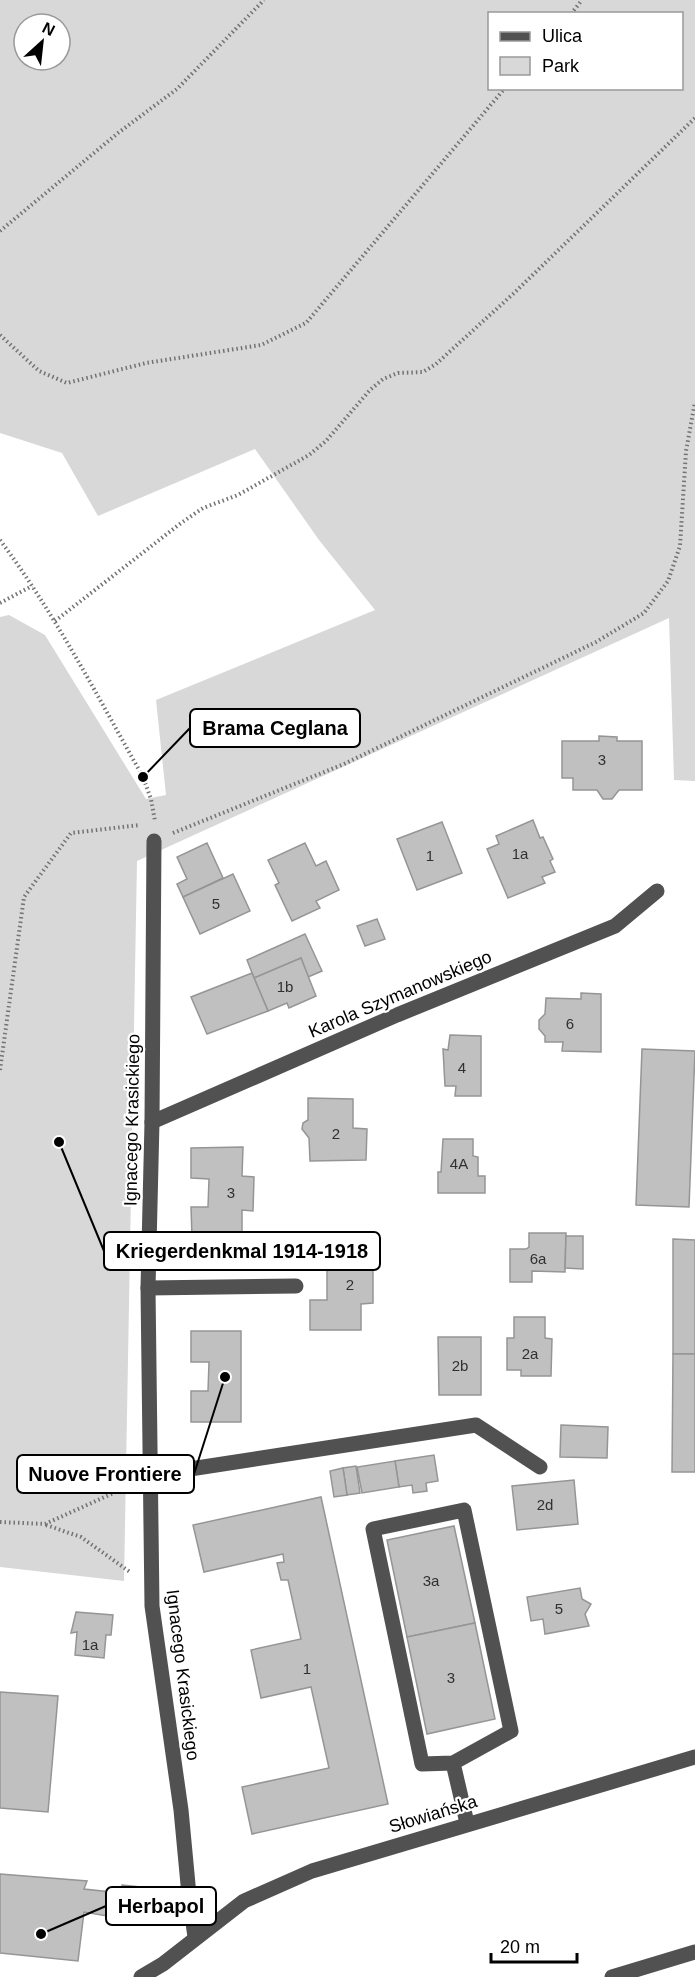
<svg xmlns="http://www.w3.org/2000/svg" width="695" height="1977" viewBox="0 0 695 1977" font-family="Arial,sans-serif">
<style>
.green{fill:#d8d8d8;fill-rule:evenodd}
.building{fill:#c0c0c0;stroke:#959595;stroke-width:1.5}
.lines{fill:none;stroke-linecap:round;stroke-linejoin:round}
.path{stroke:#737373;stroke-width:4;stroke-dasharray:1.5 3;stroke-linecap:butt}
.minor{stroke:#515151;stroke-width:15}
.labels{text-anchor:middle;stroke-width:4.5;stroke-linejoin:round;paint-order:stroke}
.number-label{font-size:15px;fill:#303030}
.street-label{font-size:18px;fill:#000;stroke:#fff}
.leader{fill:none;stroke:#000;stroke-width:2}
.callout-dot{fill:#000;stroke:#fff;stroke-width:2}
.callout{fill:#fff;stroke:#000;stroke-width:2}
.callout-label{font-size:20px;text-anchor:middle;font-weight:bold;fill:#000}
</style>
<rect width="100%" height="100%" fill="#fff"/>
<path class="green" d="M 0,0 L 695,0 L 695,781 L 674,780 L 669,618 L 137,861 L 124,1581 L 0,1567 L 0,617 L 9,615 L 45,635 L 146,799 L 166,795 L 156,700 L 375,610 L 319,540 L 255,449 L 98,516 L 62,453 L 0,433 ZM 490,14 L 682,14 L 682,88 L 490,88 ZM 24,24 L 60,24 L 60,60 L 24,60 Z"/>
<g class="building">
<polygon points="599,736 617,737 617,741 642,741 642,790 619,790 612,799 603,799 597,790 573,790 573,778 562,778 562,741 599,741"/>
<polygon points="533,820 540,838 543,837 553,859 550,861 555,872 542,877 545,883 508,898 487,849 499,844 496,836"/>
<polygon points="442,822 462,873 417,890 397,839"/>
<polygon points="207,843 223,878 183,897 177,884 187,879 177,857"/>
<polygon points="305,843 316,866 326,861 339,890 316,901 320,908 292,921 275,885 279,883 268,860"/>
<polygon points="233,874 250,911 200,934 183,897"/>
<polygon points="377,919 385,939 365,946 357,926"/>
<polygon points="305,934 322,971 308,977 301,958 254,978 247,960"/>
<polygon points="301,958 316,996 289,1008 287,1003 268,1011 254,978"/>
<polygon points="252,973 268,1011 207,1034 191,997"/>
<polygon points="581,993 601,994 601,1052 562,1051 563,1042 545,1042 545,1036 539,1029 539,1020 545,1014 546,998 581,999"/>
<polygon points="450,1035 481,1036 481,1096 455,1096 456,1086 445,1086 443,1049 448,1050"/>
<polygon points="642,1049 695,1051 689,1207 636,1205"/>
<polygon points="308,1098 353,1099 353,1128 367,1129 366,1160 310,1161 309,1138 302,1129 303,1123 308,1120"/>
<polygon points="443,1139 473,1139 473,1156 478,1157 478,1176 485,1176 485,1193 438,1193 438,1172 441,1172"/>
<polygon points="243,1147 242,1176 254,1177 253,1211 242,1210 242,1239 192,1237 191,1207 208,1207 209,1179 191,1178 191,1148"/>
<polygon points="529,1233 566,1233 565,1272 532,1271 532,1282 510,1282 510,1249 526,1249 529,1247"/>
<polygon points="566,1236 583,1236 583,1269 565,1268"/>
<polygon points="361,1239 361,1268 373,1268 373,1303 361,1304 361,1330 310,1330 310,1300 327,1300 327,1270 310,1270 309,1240"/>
<polygon points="673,1239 695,1240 695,1354 673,1354"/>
<polygon points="514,1317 545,1317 545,1338 552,1339 551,1376 521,1376 521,1370 507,1370 507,1338 514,1338"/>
<polygon points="191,1331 241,1331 241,1422 191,1422 191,1391 208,1391 209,1362 191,1362"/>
<polygon points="438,1337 481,1337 481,1395 439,1395"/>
<polygon points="673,1354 695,1354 695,1472 672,1472"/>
<polygon points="561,1425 608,1427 607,1458 560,1457"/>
<polygon points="434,1455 438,1481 426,1483 427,1491 413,1493 412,1485 399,1487 395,1461"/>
<polygon points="395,1461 399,1487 362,1493 357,1467"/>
<polygon points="356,1466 360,1493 347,1495 343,1468"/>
<polygon points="343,1468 347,1495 334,1497 330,1471"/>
<polygon points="574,1480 578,1524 517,1530 512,1486"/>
<polygon points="321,1497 388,1804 252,1834 242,1787 329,1768 311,1687 261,1698 251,1650 301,1639 288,1580 281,1580 277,1563 284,1562 283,1554 204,1572 193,1525"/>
<polygon points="454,1526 475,1623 407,1637 387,1540"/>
<polygon points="580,1588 582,1599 591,1604 585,1614 589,1626 545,1634 543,1619 531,1621 527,1597"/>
<polygon points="76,1612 113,1615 111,1635 106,1635 104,1658 75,1655 77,1632 71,1633"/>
<polygon points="475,1623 495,1719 427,1734 407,1637"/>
<polygon points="0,1692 58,1696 48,1812 0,1808"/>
<polygon points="0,1874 87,1881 84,1889 111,1892 107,1916 84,1912 78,1961 0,1953"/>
<polygon points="122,1885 159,1889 155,1925 118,1921"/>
</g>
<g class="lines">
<g class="path">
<polyline points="571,14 582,0"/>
<polyline points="0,231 118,133 177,89 264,0"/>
<polyline points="0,335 39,371 67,383 146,363 261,345 306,323 505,88"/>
<path d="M 0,540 C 55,614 98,697 143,777 L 151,799 L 155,821"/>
<polyline points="0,603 32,586"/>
<polyline points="55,621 181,523 203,508 238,495 309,455 326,441 370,390 383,379 398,373 423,372 436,364 513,294 695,118"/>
<polyline points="173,833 344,764 596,642 644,613 668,581 680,546 686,451 695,402"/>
<polyline points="0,1070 24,897 71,833 140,825"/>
<polyline points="0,1522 45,1524 129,1486"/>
<polyline points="46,1525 81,1537 130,1572"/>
</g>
<g class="minor">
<polyline points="154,841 152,1122 148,1288 152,1606 181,1810 189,1895 195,1937"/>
<polyline points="152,1122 397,1015 615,926 657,891"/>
<polyline points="148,1288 296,1286"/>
<polyline points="151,1475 476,1425 540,1467"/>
<polyline points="453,1763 511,1731 464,1510 373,1529 422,1764 453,1763 467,1823"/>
<polyline points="141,1977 163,1964 244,1901 312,1871 695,1757"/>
<polyline points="612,1977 695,1952"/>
</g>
</g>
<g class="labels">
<g class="number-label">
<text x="602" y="765">3</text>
<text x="520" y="859">1a</text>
<text x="430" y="861">1</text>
<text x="216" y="909">5</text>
<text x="285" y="992">1b</text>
<text x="570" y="1029">6</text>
<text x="462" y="1073">4</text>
<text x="336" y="1139">2</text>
<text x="459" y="1169">4A</text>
<text x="231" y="1198">3</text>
<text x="538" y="1264">6a</text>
<text x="350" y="1290">2</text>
<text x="530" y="1359">2a</text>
<text x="460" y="1371">2b</text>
<text x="545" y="1510">2d</text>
<text x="431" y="1586">3a</text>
<text x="559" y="1614">5</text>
<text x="90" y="1650">1a</text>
<text x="307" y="1674">1</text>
<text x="451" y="1683">3</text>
</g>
<g class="street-label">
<text transform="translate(400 994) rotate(-23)" y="6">Karola Szymanowskiego</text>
<text transform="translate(132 1120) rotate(-89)" y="6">Ignacego Krasickiego</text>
<text transform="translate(183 1675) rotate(83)" y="6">Ignacego Krasickiego</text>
<text transform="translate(433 1814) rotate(-17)" y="6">Słowiańska</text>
</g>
</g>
<path class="leader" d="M143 777L190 728M59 1142L104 1251M225 1377L194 1474M41 1934L106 1906"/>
<g class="callout-dot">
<circle cx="143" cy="777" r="6"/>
<circle cx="59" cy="1142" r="6"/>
<circle cx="225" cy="1377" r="6"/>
<circle cx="41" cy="1934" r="6"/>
</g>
<g class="callout">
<rect x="190" y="709" width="170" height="38" rx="6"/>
<rect x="104" y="1232" width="276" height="38" rx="6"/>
<rect x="17" y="1455" width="177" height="38" rx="6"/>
<rect x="106" y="1887" width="110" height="38" rx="6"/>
</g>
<g class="callout-label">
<text x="275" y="735">Brama Ceglana</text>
<text x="242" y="1258">Kriegerdenkmal 1914-1918</text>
<text x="105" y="1481">Nuove Frontiere</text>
<text x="161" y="1913">Herbapol</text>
</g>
<rect x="488" y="12" width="195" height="78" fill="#ffffff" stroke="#999999" stroke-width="1.5"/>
<rect x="500" y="32" width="30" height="9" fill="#515151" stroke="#999999" stroke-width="1.5"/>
<text x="542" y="42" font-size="18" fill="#000000">Ulica</text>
<rect x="500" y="57" width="30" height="18" fill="#d8d8d8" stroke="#999999" stroke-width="1.5"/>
<text x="542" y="72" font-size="18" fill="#000000">Park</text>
<g transform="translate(42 42) rotate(27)"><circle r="28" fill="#ffffff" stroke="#999999" stroke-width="1.5"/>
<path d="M0-4.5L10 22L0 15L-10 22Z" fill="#000000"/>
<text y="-9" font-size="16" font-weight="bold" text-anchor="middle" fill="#000000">N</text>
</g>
<path d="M491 1953v9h86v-9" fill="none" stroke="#000000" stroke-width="3"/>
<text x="500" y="1953" font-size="18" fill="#000000" stroke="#ffffff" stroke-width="4.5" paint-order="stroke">20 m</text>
</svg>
